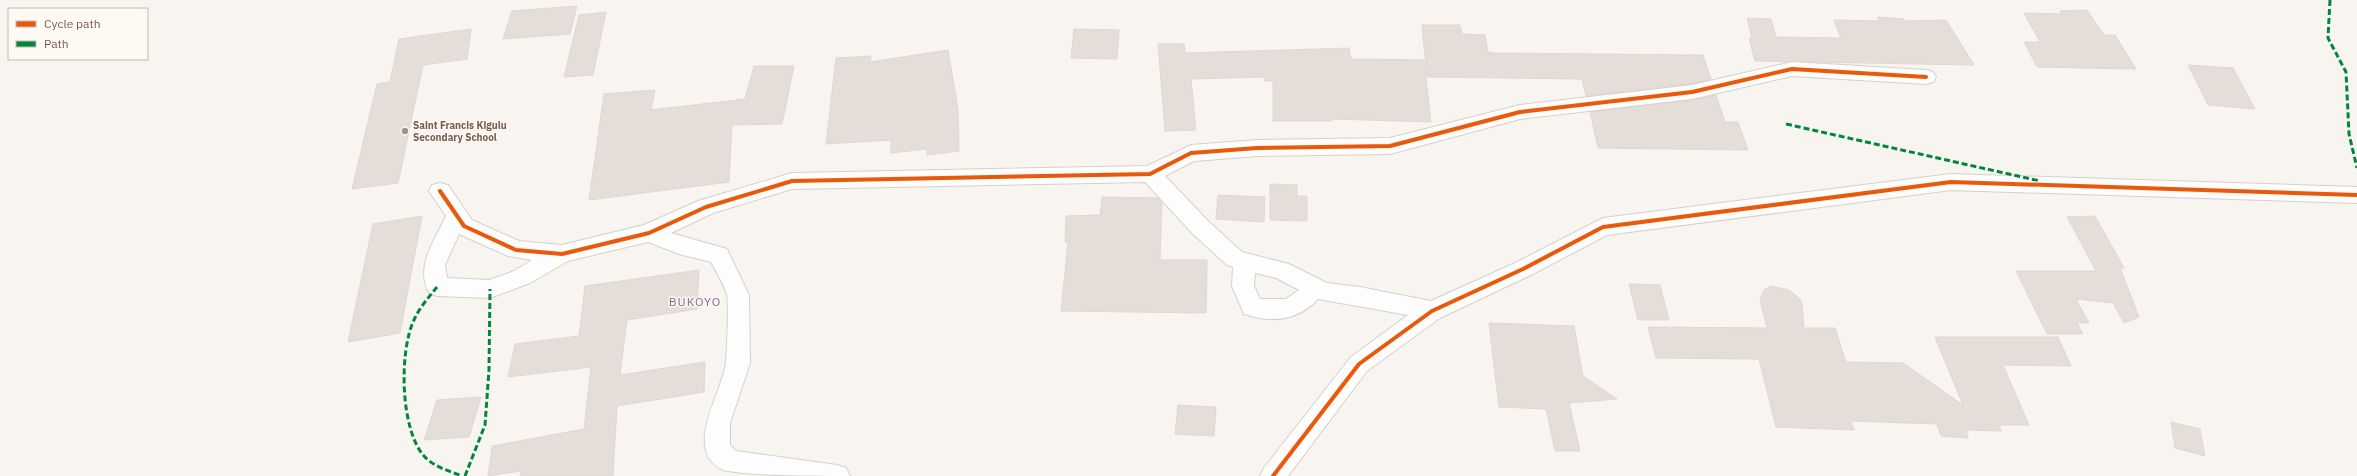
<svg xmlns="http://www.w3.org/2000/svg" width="2357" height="476" viewBox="0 0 2357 476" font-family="'IBM Plex Sans',sans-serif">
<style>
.building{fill:#e5ddd7;stroke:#e1d7d2}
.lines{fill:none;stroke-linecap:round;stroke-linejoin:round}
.minor-casing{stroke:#d6d0ca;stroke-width:2}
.minor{fill:#fefdfd;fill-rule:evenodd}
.quiet{stroke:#00873e;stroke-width:3;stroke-dasharray:6 3;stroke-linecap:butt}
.cycleway-casing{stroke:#fff9f3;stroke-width:6}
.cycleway{stroke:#e8590c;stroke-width:4}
.poi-dot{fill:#a59187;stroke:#fff9f3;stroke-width:1.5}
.labels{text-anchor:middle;stroke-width:3;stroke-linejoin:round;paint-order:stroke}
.poi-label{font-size:10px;font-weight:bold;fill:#785b4e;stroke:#fff9f3;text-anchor:start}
.quarter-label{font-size:12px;letter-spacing:1px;fill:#826693;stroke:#fff9f3}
</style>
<rect width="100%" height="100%" fill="#f8f4f0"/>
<g class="building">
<polygon points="577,6 570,34 503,39 512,11"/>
<polygon points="2087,10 2104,35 2115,35 2136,69 2037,67 2024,42 2040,42 2024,13 2063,14 2060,11"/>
<polygon points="606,12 593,75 564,77 579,15"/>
<polygon points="1878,17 1904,19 1905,21 1946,20 1974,65 1755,61 1749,38 1752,39 1747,18 1771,19 1776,37 1841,38 1834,20 1879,21"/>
<polygon points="1422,25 1460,25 1462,34 1485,35 1488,52 1494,53 1703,55 1711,79 1692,84 1586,96 1582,79 1427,77"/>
<polygon points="471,29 467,59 423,65 398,183 352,189 377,84 390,82 399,39"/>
<polygon points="1074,29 1119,30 1117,59 1071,58"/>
<polygon points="1158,44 1184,44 1185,53 1349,48 1351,59 1424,60 1431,122 1332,119 1332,121 1273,121 1273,81 1265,81 1265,77 1191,79 1196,130 1165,131"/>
<polygon points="948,50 958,109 959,151 927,155 927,149 891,153 891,140 826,144 836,58 871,56 870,62"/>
<polygon points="2188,65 2233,68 2255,109 2208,105"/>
<polygon points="754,66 794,66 782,124 732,125 729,182 589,200 604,94 655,90 651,110 745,99"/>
<polygon points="1716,95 1725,122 1738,122 1748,150 1598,148 1590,112 1692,100"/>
<polygon points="1270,184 1297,185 1297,196 1307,196 1307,221 1270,220"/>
<polygon points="1218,195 1265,197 1264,222 1216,219"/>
<polygon points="1102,197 1158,198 1162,203 1160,260 1207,260 1206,313 1061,311 1068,242 1065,242 1066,216 1100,215"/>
<polygon points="422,216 400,333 348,342 373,224"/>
<polygon points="2095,216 2124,268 2120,268 2139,317 2124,323 2113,303 2076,299 2089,323 2077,323 2083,334 2047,334 2016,271 2096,271 2067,217"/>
<polygon points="699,270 697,309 627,320 620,375 705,362 704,392 617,406 613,476 521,476 520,471 488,476 492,446 584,429 591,367 508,377 515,344 579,336 585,286"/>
<polygon points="1629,284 1660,285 1669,320 1638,320"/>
<polygon points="1771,286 1789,290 1800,299 1802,304 1804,328 1835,328 1846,362 1903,363 1963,405 1935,337 2058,337 2071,366 2003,365 2029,425 1999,425 2001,431 1966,430 1968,438 1941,436 1937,424 1851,421 1854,430 1776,427 1759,359 1656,358 1648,327 1767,328 1760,300 1764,290"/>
<polygon points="1489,323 1574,326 1583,376 1617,399 1569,403 1580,451 1555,451 1546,409 1499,407"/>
<polygon points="481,397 469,437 424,440 437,400"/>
<polygon points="1178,405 1216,407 1214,436 1175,434"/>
<polygon points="2171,422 2200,429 2205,456 2175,448"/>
</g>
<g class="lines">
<defs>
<path id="minor" d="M 1792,62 L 1926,70 L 1933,72 L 1936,77 L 1933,82 L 1926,84 L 1792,76 L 1692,99 L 1520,119 L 1390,154 L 1257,156 L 1194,161 L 1165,176 L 1209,222 L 1242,252 L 1289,264 L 1327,283 L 1360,287 L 1431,301 L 1515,263 L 1603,218 L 1951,174 L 2357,187 L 2357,203 L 1951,190 L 1607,235 L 1531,275 L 1440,318 L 1367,371 L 1288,476 L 1260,476 L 1264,468 L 1351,357 L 1408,315 L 1318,299 C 1298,321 1271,323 1244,314 L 1232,286 L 1233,267 L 1227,265 L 1193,234 L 1145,182 L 792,189 L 713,213 L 671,233 L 727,249 L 749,295 L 750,363 L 730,423 L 730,445 L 736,451 L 837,465 L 846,468 L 850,476 C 818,476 750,476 723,470 C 681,450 724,390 726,362 C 727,349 729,306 727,295 C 724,284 716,272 711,262 L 679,254 L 648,242 L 568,261 L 530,283 L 490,298 L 437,296 L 429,293 C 415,266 434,242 446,216 L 429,191 L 432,185 L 440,183 L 448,185 L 472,220 L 519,241 L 562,245 L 644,225 L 698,201 L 792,173 L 1147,166 L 1191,145 L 1257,140 L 1390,138 L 1520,105 L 1692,85 ZM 459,234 L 508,256 L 532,260 L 514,271 L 489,280 L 447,278 L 445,265 ZM 1255,273 L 1276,278 L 1299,290 L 1286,299 L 1260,299 L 1254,286 Z"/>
</defs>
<use href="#minor" class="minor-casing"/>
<use href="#minor" class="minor"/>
<g class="quiet">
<polyline points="2330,0 2328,38 2346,72 2349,134 2357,168"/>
<polyline points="1786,124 2040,181"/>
<path d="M 437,287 C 429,297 419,308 414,320 C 399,351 400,429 424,456 C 434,467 449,471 462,476"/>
<polyline points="465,476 485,425 489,370 490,289"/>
</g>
<defs>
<g id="cycleway">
<polyline points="440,191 464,226 516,250 562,254 649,233 706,207 792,181 1150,174 1191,153 1257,148 1390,146 1520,112 1692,92 1792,69 1926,77"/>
<polyline points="1273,476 1359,364 1432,311 1523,269 1603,227 1951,182 2357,195"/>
</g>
</defs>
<use href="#cycleway" class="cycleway-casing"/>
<use href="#cycleway" class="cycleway"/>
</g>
<circle class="poi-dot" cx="405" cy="131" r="4"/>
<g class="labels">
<g class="poi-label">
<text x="413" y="129">Saint Francis Kigulu<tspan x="413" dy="12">Secondary School</tspan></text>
</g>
<g class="quarter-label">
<text x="695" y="306">BUKOYO</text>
</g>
</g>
<rect x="8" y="8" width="140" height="52" fill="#fff9f3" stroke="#c9bab1"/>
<rect x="16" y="21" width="20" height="6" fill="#e8590c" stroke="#c9bab1"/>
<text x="44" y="28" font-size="12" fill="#785b4e">Cycle path</text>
<rect x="16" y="41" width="20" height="6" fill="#00873e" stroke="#c9bab1"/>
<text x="44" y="48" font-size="12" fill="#785b4e">Path</text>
</svg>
